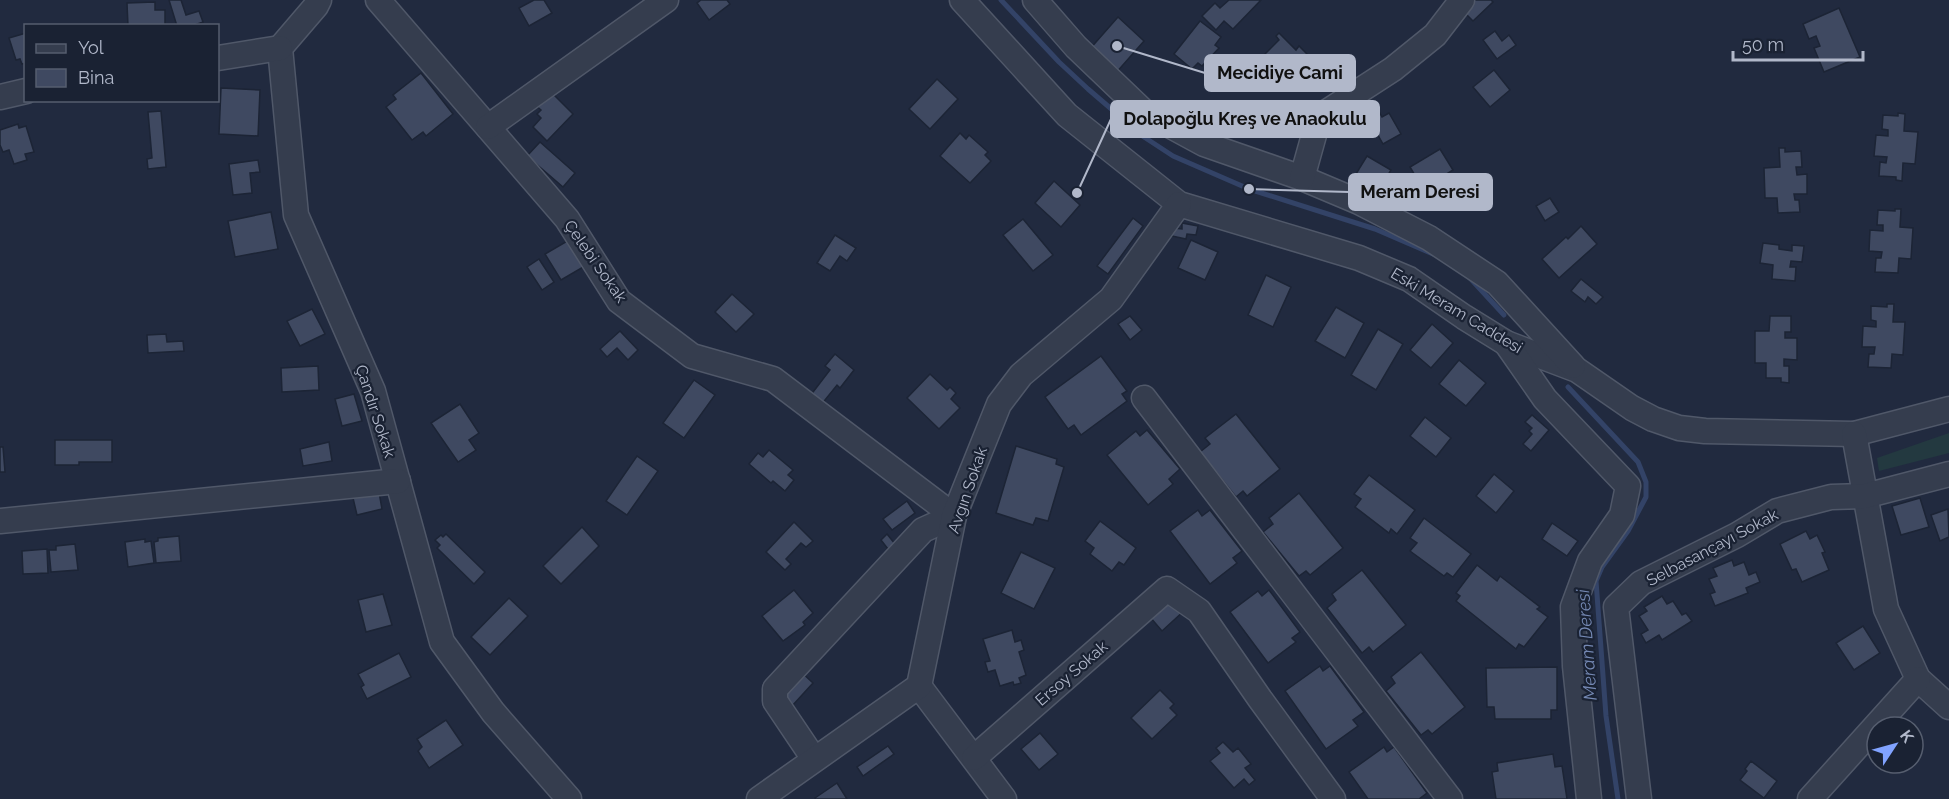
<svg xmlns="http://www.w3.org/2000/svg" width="1949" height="799" viewBox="0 0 1949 799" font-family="Raleway,sans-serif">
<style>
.green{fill:#233940}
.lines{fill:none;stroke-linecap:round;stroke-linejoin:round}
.stream{stroke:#334367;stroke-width:5}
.building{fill:#3f4961;stroke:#1c2435;stroke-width:1.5}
.minor-casing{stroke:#505869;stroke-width:27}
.minor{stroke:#353d4e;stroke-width:24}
.labels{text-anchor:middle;stroke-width:4.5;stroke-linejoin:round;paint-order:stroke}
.street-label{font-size:16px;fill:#b1b8ca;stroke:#1a2233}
.water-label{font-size:18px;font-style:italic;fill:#7589b4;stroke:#1a2233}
.leader{fill:none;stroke:#b1b8ca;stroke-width:2}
.callout-dot{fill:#b1b8ca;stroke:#1a2233;stroke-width:2}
.callout{fill:#b1b8ca;stroke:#b1b8ca;stroke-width:2}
.callout-label{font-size:18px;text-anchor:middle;font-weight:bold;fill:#111}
</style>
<rect width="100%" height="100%" fill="#212a3f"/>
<polygon class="green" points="1949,433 1949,453 1879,471 1877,458"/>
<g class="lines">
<g class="stream">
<polyline points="1001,0 1059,62 1088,89 1144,137 1173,156 1249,189 1375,229 1433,254"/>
<polyline points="1469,277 1504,315"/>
<polyline points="1568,387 1638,462 1646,482 1646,497 1628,531 1602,567 1596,581 1606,716 1618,799"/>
</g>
</g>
<g class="building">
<polygon points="169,0 181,0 186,15 199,11 203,22 192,26 177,26"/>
<polygon points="534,0 544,0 552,13 529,26 519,8"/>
<polygon points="701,0 727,0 730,4 709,20 697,3"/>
<polygon points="1229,0 1261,0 1233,29 1224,21 1216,30 1202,16 1215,3 1220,8"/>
<polygon points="1466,0 1491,0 1493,2 1473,21 1459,7"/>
<polygon points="155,2 155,10 165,10 165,26 128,26 127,3"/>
<polygon points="1839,8 1860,57 1824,72 1814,48 1820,46 1816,36 1809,39 1803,24"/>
<polygon points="1118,17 1144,41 1115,74 1089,50"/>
<polygon points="1200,21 1221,37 1215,45 1219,48 1202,66 1198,63 1192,69 1174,54"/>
<polygon points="1495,31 1502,41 1509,35 1516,45 1497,59 1483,40"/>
<polygon points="26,33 26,63 22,64 20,59 16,60 9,38"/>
<polygon points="1279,33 1296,50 1299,46 1310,57 1287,80 1263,56 1279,40 1276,36"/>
<polygon points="1313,57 1327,70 1330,67 1344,80 1332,93 1304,67"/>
<polygon points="1494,70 1510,90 1490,107 1473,87"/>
<polygon points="421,73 453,114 426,136 423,132 412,140 386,107 396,99 393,95"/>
<polygon points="937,79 958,99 930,129 909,109"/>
<polygon points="221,88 260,90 258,136 219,134"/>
<polygon points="548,89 573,114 547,141 533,127 541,118 537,114 541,110 534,104"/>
<polygon points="1364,100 1371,111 1377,108 1382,117 1389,113 1401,134 1383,144 1374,128 1362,134 1349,109"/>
<polygon points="161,111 166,167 148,169 147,159 152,158 148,112"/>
<polygon points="1898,113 1905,114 1904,131 1918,132 1915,164 1903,163 1902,181 1896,180 1896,177 1879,176 1880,162 1886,163 1887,157 1874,156 1876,135 1888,136 1888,130 1882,129 1883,115 1898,116"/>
<polygon points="18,124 19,128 26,126 34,152 25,154 27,160 14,164 9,150 3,152 0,145 0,130"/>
<polygon points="960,133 966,139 969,135 988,152 985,155 991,161 970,183 940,156"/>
<polygon points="540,142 575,173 563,187 527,156"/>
<polygon points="1779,148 1785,148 1785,152 1801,151 1802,167 1796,167 1797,175 1807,174 1807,194 1794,194 1795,200 1799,200 1800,212 1778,213 1777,198 1765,198 1764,168 1780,167"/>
<polygon points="1440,149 1453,170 1423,189 1410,167"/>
<polygon points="1367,156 1391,170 1375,197 1351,182"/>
<polygon points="258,160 260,172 250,173 252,193 233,195 229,164"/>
<polygon points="1054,181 1080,205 1061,227 1035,203"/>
<polygon points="1550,198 1559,212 1545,221 1536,206"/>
<polygon points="1895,209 1901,209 1900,227 1913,228 1911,259 1899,258 1898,273 1875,272 1876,258 1881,258 1882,252 1869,251 1870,230 1883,231 1883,225 1877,225 1878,210 1895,211"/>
<polygon points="271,212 278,249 235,257 228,221"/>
<polygon points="1133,218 1143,226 1108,274 1097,266"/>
<polygon points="1023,219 1053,255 1033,271 1003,235"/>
<polygon points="1182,223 1198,226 1196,235 1187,234 1186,239 1172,236 1173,228 1182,229"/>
<polygon points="1581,226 1597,244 1559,278 1542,259 1566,237 1568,239"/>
<polygon points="835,235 856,248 847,261 840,256 830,271 817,263"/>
<polygon points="569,240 585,266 561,280 545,254"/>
<polygon points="1191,240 1218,252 1205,280 1178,268"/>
<polygon points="1763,243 1779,245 1779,249 1792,251 1792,245 1804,246 1802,262 1791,261 1790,267 1796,267 1795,281 1772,279 1773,265 1760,263"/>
<polygon points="539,259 554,282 542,290 527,267"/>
<polygon points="1266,275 1291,287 1273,327 1248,315"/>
<polygon points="1581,279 1603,297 1596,304 1588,297 1585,302 1571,291"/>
<polygon points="732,294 754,314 736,332 715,312"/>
<polygon points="1887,304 1894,304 1893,322 1905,322 1903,355 1892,354 1891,368 1868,367 1869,354 1874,354 1875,347 1862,347 1863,326 1876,327 1876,321 1871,320 1871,306 1887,307"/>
<polygon points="1336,307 1364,323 1345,358 1315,341"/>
<polygon points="312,309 325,334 300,346 287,321"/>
<polygon points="1130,316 1142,330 1130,340 1118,324"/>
<polygon points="1770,316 1791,316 1791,332 1785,332 1785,338 1797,338 1797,360 1784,359 1784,366 1789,366 1789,383 1781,382 1781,378 1766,378 1766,363 1755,363 1755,331 1769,331"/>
<polygon points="1432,324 1453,343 1431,368 1410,350"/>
<polygon points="1378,329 1403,344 1376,390 1351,375"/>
<polygon points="620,331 638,350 628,360 617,348 607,357 600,349"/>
<polygon points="166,334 167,342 183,341 184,351 148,353 147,335"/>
<polygon points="835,354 854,370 840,388 837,385 821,405 810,396 830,370 825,366"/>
<polygon points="1101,356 1127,391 1122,394 1127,401 1081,435 1074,425 1068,429 1045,397"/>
<polygon points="1459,360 1486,383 1466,406 1439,384"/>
<polygon points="318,366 319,390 282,392 281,368"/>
<polygon points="930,374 947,390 950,387 956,393 951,399 960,408 939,429 907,398"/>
<polygon points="694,380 715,395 684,438 663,423"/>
<polygon points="354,394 362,421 342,426 335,399"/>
<polygon points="460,404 479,433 469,440 476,450 458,462 431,423"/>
<polygon points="1236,414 1280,469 1247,496 1243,491 1236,497 1200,452 1210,444 1205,438"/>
<polygon points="1532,415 1549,430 1531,451 1523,444 1532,434 1529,431 1532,428 1525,422"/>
<polygon points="1425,417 1451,438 1436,457 1410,436"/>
<polygon points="1147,430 1180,469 1169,479 1173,484 1148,505 1107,455 1136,431 1140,436"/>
<polygon points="55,440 112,440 112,462 79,462 79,465 55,465"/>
<polygon points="329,442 332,461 303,466 300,449"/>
<polygon points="1016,446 1057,459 1056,464 1064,467 1048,521 1036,518 1033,525 996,513"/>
<polygon points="0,447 3,447 5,472 0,472"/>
<polygon points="769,450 793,470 788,475 794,480 785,491 773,481 771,483 749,464 758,453 763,457"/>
<polygon points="637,456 658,471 627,515 606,501"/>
<polygon points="1494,474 1514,491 1496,513 1476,496"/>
<polygon points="1369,475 1415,510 1397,534 1391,529 1389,533 1355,507 1361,499 1354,494"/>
<polygon points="379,492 382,509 357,515 353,498"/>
<polygon points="1299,493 1343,548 1310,575 1306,571 1299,576 1263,532 1273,524 1269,518"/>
<polygon points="1920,498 1929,527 1901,535 1892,506"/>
<polygon points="907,501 915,513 892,530 883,519"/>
<polygon points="1948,509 1949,537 1940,541 1931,515"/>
<polygon points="1198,510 1202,516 1210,510 1242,551 1233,558 1237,563 1210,584 1170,531"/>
<polygon points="1424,518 1471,554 1453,577 1447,573 1444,576 1410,551 1417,543 1410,538"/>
<polygon points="1100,521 1136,548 1124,565 1119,562 1112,571 1090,554 1094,548 1085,541"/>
<polygon points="794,522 813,541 806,547 801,543 786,559 791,564 785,570 766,552"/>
<polygon points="1552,523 1578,541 1567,556 1542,539"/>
<polygon points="582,527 599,546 561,584 543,566"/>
<polygon points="1806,531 1810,539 1817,535 1825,552 1822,553 1829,570 1802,582 1796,569 1792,570 1780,544"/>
<polygon points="446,534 485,572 474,584 437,548 440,545 435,540 441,535 443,537"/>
<polygon points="887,534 895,544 888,549 881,540"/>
<polygon points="179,536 181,561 156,563 154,542 158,541 158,538"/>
<polygon points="145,539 145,542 151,541 154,563 128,567 125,542"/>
<polygon points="75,544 78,570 51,572 49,550 56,550 56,546"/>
<polygon points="47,549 48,573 23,574 22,551"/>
<polygon points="1021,552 1055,568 1034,609 1001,593"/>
<polygon points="1732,560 1734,566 1744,562 1749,575 1756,572 1760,582 1746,588 1748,593 1715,606 1710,594 1715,592 1709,579 1717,576 1713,568"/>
<polygon points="1477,565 1497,581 1500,576 1540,607 1537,609 1548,617 1524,647 1519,644 1516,649 1456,601 1460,596 1456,593"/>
<polygon points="1362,570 1406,625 1373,652 1369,647 1362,653 1327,608 1336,600 1332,594"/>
<polygon points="794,590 813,613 803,622 805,625 783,641 762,616"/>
<polygon points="1269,590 1300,632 1292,638 1296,642 1268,663 1230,612 1258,591 1262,596"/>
<polygon points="383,594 392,625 366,632 358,600"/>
<polygon points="1173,595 1186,609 1162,631 1150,617"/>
<polygon points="1662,596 1667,604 1673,601 1682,615 1686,613 1692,621 1662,640 1659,635 1646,643 1641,634 1648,630 1639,616 1647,611 1644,607"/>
<polygon points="509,598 528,616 490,655 471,637"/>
<polygon points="1863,626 1880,653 1854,670 1836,643"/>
<polygon points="1012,630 1015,642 1021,640 1024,650 1019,652 1026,675 1019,678 1021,683 1014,685 1013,682 1000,686 995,670 988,672 985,662 990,661 983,639"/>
<polygon points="1421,652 1465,707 1432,734 1428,730 1421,735 1386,691 1395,683 1391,677"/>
<polygon points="399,653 411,677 367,699 361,687 364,685 358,674"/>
<polygon points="1320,666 1323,671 1330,666 1364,712 1353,720 1358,726 1326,749 1285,691"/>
<polygon points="1557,667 1557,710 1551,710 1551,719 1495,719 1494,707 1487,707 1486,668"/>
<polygon points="799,670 813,683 792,706 778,693"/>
<polygon points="1160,690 1174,704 1170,708 1177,715 1152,739 1131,718"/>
<polygon points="446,720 463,745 429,768 418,751 422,747 417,739"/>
<polygon points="1040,733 1058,754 1039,770 1021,749"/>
<polygon points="1223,742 1233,752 1238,748 1251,764 1245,768 1255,780 1249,785 1244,779 1234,788 1210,761 1220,753 1216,748"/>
<polygon points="888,746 894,754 863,776 857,767"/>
<polygon points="1384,747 1387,752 1394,747 1427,793 1419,799 1368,799 1349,772"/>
<polygon points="1553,754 1555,767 1562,766 1567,799 1496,799 1492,772 1498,771 1497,763"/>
<polygon points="1751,761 1777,781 1764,798 1740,780 1747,771 1745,769"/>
<polygon points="837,783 847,799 816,799 815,798"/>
</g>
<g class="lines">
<defs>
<g id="minor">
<polyline points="319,0 316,6 280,48 296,215 373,391 442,642 493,712 569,799"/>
<polyline points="378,0 567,219 619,301 692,356 773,379 954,516 923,530 775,689 775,701 814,759"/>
<polyline points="962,0 1067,115 1179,204 1359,258 1409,279 1464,317 1506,343 1577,370 1632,408 1653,419 1679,428 1705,431 1854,434 1949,409"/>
<polyline points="1035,0 1076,47 1143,111 1204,144 1302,178 1359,202 1429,238 1497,283 1573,366"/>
<polyline points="218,58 280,48"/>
<polyline points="0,97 26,91"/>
<polyline points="488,127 666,0"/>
<polyline points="1302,178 1319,117 1393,69 1435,35 1462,0"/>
<polyline points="1506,343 1545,399 1628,486 1622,515 1590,561 1573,607 1575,666 1589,799"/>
<polyline points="1144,398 1450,799"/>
<polyline points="1854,434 1886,609 1918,679 1949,707"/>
<polyline points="0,521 398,481"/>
<polyline points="919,686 1004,799"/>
<polyline points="974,758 1167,589 1199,611 1260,699 1333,799"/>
<polyline points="759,799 919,686 954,516 999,404 1021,375 1111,299 1179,204"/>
<polyline points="1639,799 1616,607 1641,583 1737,535 1777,511 1831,497 1865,496 1949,474"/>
<polyline points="1810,799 1918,679"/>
</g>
</defs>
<use href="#minor" class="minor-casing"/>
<use href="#minor" class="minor"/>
</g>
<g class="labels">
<g class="street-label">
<text transform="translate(596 261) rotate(55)" y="6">Çelebi Sokak</text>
<text transform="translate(1457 310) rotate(31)" y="6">Eski Meram Caddesi</text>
<text transform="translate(376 411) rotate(72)" y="6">Çandır Sokak</text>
<text transform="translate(967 490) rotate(-71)" y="6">Avgın Sokak</text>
<text transform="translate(1712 547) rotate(-28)" y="6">Selbasançayı Sokak</text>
<text transform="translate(1071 673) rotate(-41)" y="6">Ersoy Sokak</text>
</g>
<g class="water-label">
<text transform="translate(1587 645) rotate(-94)" y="6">Meram Deresi</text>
</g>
</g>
<path class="leader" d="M1117 46L1205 73M1077 193L1111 119M1249 189L1349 192"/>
<g class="callout-dot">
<circle cx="1117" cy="46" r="6"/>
<circle cx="1077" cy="193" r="6"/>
<circle cx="1249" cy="189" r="6"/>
</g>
<g class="callout">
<rect x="1205" y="55" width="150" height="36" rx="6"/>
<rect x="1111" y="101" width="268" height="36" rx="6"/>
<rect x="1349" y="174" width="143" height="36" rx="6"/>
</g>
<g class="callout-label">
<text x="1280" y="79">Mecidiye Cami</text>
<text x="1245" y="125">Dolapoğlu Kreş ve Anaokulu</text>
<text x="1420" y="198">Meram Deresi</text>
</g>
<rect x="24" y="24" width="195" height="78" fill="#1a2233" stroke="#565e6f" stroke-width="1.5"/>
<rect x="36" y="44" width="30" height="9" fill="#353d4e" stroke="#565e6f" stroke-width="1.5"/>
<text x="78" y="54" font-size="18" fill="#b1b8ca">Yol</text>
<rect x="36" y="69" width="30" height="18" fill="#3f4961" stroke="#565e6f" stroke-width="1.5"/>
<text x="78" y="84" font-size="18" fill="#b1b8ca">Bina</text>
<g transform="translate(1895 745) rotate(54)"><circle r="28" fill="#1a2233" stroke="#565e6f" stroke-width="1.5"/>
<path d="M0-4.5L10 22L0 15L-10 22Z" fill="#81a3ff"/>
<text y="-9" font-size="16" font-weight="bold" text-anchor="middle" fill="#b1b8ca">K</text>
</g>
<path d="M1733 51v9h130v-9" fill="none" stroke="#b1b8ca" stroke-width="3"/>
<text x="1742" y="51" font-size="18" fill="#b1b8ca" stroke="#1a2233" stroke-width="4.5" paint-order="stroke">50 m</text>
</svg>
